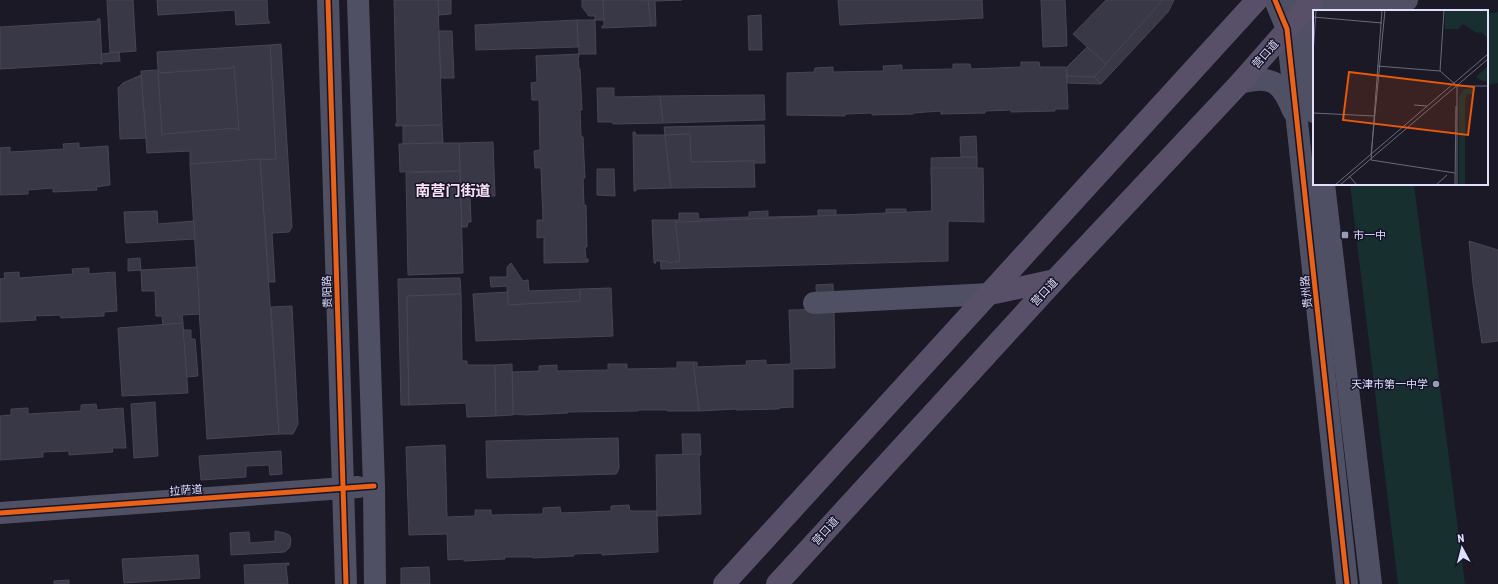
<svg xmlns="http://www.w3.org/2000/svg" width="1498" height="584" viewBox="0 0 1498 584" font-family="'Roboto Condensed','Noto Sans SC',sans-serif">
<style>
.green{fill:#172f2f}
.building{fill:#393846;stroke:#474556}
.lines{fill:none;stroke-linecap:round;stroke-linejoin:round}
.minor{stroke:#505064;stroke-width:22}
.major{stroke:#575068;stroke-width:22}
.cycleway-casing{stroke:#16142a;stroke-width:8}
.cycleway{stroke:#ea6118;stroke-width:5}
.poi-dot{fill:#9b9ab1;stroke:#16142a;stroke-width:1.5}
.labels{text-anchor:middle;stroke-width:3;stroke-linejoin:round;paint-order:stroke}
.street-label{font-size:11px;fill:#e1e0fc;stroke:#16142a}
.poi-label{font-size:11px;fill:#e1e0fc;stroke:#16142a;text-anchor:start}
.district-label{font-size:15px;font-weight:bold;fill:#fce1f4;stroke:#16142a}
.inset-road{fill:none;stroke:#6a697b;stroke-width:1}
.view{fill:#e8590c;fill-opacity:0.15;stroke:#e8590c;stroke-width:2}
.inset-edge{fill:none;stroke:#e1e0fc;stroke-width:2}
</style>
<rect width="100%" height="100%" fill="#1a1925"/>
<g class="green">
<polygon points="1498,12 1498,83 1487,85 1487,14"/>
<polygon points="1350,184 1414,184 1465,584 1398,584"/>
</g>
<g class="building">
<polygon points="107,0 133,0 136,51 110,53"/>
<polygon points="157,0 267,0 268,20 270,23 236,25 235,10 158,15"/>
<polygon points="394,0 438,0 442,125 396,126 395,124 397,124"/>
<polygon points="438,0 451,0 451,14 439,15"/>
<polygon points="582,0 603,0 604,20 595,20 595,16 589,16 582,7"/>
<polygon points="603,0 648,0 651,26 602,28 602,26 604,26"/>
<polygon points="648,0 682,0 655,1 656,26 651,26"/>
<polygon points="838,0 982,0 983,18 840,25"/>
<polygon points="1041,0 1065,0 1067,46 1043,47"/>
<polygon points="1106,0 1163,0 1106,64 1073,34"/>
<polygon points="1163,0 1174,0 1168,12 1101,84 1094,77"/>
<polygon points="761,15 762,50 749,50 748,16"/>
<polygon points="97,19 100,19 102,64 100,64 100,63 0,69 0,27 98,21"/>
<polygon points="577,20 578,47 476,50 475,25"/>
<polygon points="577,20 595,20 596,54 579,54"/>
<polygon points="439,31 452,31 454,78 441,78"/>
<polygon points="281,44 292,227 289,232 272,233 275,282 269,282 260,159 276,159 270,45"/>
<polygon points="270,45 276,159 190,164 190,151 147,153 141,71 158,70 157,52"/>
<polygon points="1087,47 1106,64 1094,77 1067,76 1067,67"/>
<polygon points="119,52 120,61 102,62 101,54"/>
<polygon points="579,54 579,57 578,57 579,69 580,69 582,110 580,110 581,136 583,137 585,178 583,178 584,205 586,205 587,247 585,247 586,259 588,259 588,262 544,263 544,237 537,238 537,220 543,220 541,168 535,168 534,151 540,150 539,100 532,100 531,83 537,82 536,56"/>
<polygon points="1021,62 1039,62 1040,67 1066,67 1068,109 1055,109 1055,111 1011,112 1011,110 985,111 985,113 941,114 941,111 913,113 913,114 872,115 872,113 845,114 845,116 787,115 787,73 814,72 815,68 833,67 833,72 884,71 883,66 902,65 902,70 953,69 953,64 970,64 971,69 1021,67"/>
<polygon points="234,66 239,130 236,130 236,128 164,134 162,136 158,71 160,71 160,73 232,68 232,67"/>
<polygon points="141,75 146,138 120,139 118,88 123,83"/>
<polygon points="1067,76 1094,77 1101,84 1067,83"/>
<polygon points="597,88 614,88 614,97 660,96 663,123 613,124 612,122 598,122"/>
<polygon points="764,95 765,120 663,123 660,96"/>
<polygon points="442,125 443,143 403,144 403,126"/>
<polygon points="764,125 765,163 754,163 754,161 691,162 690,134 665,135 664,127"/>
<polygon points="633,132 635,132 636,135 665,135 671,188 636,189 636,191 634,191"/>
<polygon points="690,134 691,162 754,161 755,187 671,188 665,135"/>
<polygon points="976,136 977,157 961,157 960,137"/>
<polygon points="493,142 495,196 470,197 471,222 468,222 467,227 462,227 459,143"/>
<polygon points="79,143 79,148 108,146 110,185 96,187 97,190 53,192 53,188 28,190 28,194 0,195 0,148 10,147 10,152 64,149 63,144"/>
<polygon points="443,143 459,143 460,171 400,172 399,144"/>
<polygon points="977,157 977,217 934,219 935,256 933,257 933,254 921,254 921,256 877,257 877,256 808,258 808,257 779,258 778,260 711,259 711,262 680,261 675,220 679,220 679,213 698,213 699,219 749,217 749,212 768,211 768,217 818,216 818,210 836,210 836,215 886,214 886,209 906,209 906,213 932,213 931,158"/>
<polygon points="260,159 279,434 207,439 190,164"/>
<polygon points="931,168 983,168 984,222 948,221 948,261 661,269 658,223 932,211"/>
<polygon points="597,169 614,169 615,196 597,195"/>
<polygon points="460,171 463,273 408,275 406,173"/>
<polygon points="157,211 158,224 194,221 195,239 126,243 124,212"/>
<polygon points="652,220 675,220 680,261 668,263 667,261 655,261 656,263 654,263"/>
<polygon points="1469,241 1498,250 1498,341 1482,343 1473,284"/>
<polygon points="140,258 141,270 128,271 128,259"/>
<polygon points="511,263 523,281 528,280 529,291 580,289 580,301 508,305 507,286 491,287 490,277 507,277 507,267"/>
<polygon points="197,267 200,314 182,315 183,323 163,325 162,316 156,316 155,291 142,291 141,270"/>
<polygon points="89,268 89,274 115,272 117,311 104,312 104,316 61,318 60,315 35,316 36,320 0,322 0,279 5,278 4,273 19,272 19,278 73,274 72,269"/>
<polygon points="460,278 461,294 407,296 409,405 401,405 398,279"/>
<polygon points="833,284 834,309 817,309 816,285"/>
<polygon points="611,288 613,336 476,341 473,294 508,292 508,305 580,301 580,289"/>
<polygon points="461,294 462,361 467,361 467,365 495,365 496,416 467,417 466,403 409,405 407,296"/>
<polygon points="292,306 298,424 293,434 279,434 271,307"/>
<polygon points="834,309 835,368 793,369 793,408 791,407 779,408 779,409 736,410 736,409 699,411 693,362 697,362 697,367 747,365 746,361 766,360 766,365 791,364 789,310"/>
<polygon points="183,323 188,393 122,396 118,328"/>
<polygon points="183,330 191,330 191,339 195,339 198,376 187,377"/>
<polygon points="677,362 693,362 699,411 667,411 667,410 638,410 638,411 567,412 568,413 526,415 514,414 513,415 512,372 539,371 539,366 557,365 557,371 608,370 608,364 627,364 627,369 677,368"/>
<polygon points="512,364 513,415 496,416 495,365"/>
<polygon points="155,402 158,456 134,458 131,404"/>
<polygon points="96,404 97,410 123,408 126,448 112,448 113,452 69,455 69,451 43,452 43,457 0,460 0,416 11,415 11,409 28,408 28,414 81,411 81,405"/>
<polygon points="682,434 700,434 701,455 683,455"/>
<polygon points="618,438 619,467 618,471 616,474 487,478 486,441"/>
<polygon points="445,445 447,517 475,516 475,510 491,510 491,515 543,514 543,508 560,507 561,513 611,511 611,506 629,505 630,511 657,511 658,552 602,555 602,553 574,554 574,556 533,558 533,557 504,557 505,559 464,561 464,559 448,560 447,534 409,535 406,447"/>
<polygon points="281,451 282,474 270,475 269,465 246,466 246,477 201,480 199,456"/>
<polygon points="699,454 701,514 657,516 656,455"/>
<polygon points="275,531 285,533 289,535 291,539 290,547 285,552 231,555 230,533 249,532 250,543 275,541"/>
<polygon points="198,555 200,578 124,583 122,559"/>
<polygon points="289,563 289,565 286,565 288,584 245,584 244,565"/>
<polygon points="429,567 430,584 401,584 401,568"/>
<polygon points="69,580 69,584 54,584 54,581"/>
</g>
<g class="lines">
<g class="minor">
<polyline points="328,0 346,584"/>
<polyline points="358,0 374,486 375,584"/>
<polyline points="1275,0 1287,29 1347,584"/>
<polyline points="1289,3 1301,14 1314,112"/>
<polyline points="1320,11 1407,0"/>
<path d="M 1240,83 C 1272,75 1281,81 1293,111"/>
<polyline points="1324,184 1371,584"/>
<polyline points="814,303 990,294"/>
<polyline points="0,513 358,487"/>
</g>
<g class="major">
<polyline points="990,294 1055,280"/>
<polyline points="724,584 1257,0"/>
<polyline points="777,584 1055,280 1240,83 1313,0"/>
</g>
<defs>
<g id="cycleway">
<polyline points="328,0 346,584"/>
<polyline points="1275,0 1287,29 1347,584"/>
<polyline points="0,513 374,486"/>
</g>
</defs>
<use href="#cycleway" class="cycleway-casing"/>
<use href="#cycleway" class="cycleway"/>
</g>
<g class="poi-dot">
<rect x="1341" y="231" width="8" height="8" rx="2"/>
<circle cx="1436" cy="384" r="4"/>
</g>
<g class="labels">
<g class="street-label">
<text transform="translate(1265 54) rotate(-49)" y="4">营口道</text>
<text transform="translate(327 292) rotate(-92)" y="4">贵阳路</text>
<text transform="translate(1044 292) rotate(-47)" y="4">营口道</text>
<text transform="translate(1306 292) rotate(-96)" y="4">贵州路</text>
<text transform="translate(186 490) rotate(-4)" y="4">拉萨道</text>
<text transform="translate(825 531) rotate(-48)" y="4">营口道</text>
</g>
<g class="poi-label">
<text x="1353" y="239">市一中</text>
<text x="1428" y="388" text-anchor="end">天津市第一中学</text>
</g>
<g class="district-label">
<text x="453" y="196">南营门街道</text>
</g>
</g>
<g transform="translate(1313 10)">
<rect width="175" height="175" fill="#1a1925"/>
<path d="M 132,0 L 175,0 L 175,28 L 168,22 L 164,23 L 150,14 L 145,19 L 132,19 ZM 175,56 L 175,72 L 169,71 L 163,67 ZM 162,78 L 161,84 L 155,84 L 152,89 L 152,175 L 146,175 L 146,87 L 151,79 Z" fill="#172f2f"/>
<path class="inset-road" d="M 0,7 L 69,13M 0,44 L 3,0M 64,56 L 127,61 L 144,76 L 144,175M 127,61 L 131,0M 144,76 L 175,76M 101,95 L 114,96M 0,103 L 61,106M 58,145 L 72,0M 58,150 L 69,0M 58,150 L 142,163M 36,166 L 44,175M 22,175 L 175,44M 27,175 L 175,49M 123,175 L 134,165M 142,175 L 143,96"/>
<path class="view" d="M 36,62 L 161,77 L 155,125 L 30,110 Z"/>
<rect width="175" height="175" class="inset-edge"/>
</g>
<g transform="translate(1462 548) rotate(353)" stroke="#16142a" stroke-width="3" paint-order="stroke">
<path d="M0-3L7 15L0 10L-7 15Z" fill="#e1e0fc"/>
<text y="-6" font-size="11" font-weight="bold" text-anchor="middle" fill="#e1e0fc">N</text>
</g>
</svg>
